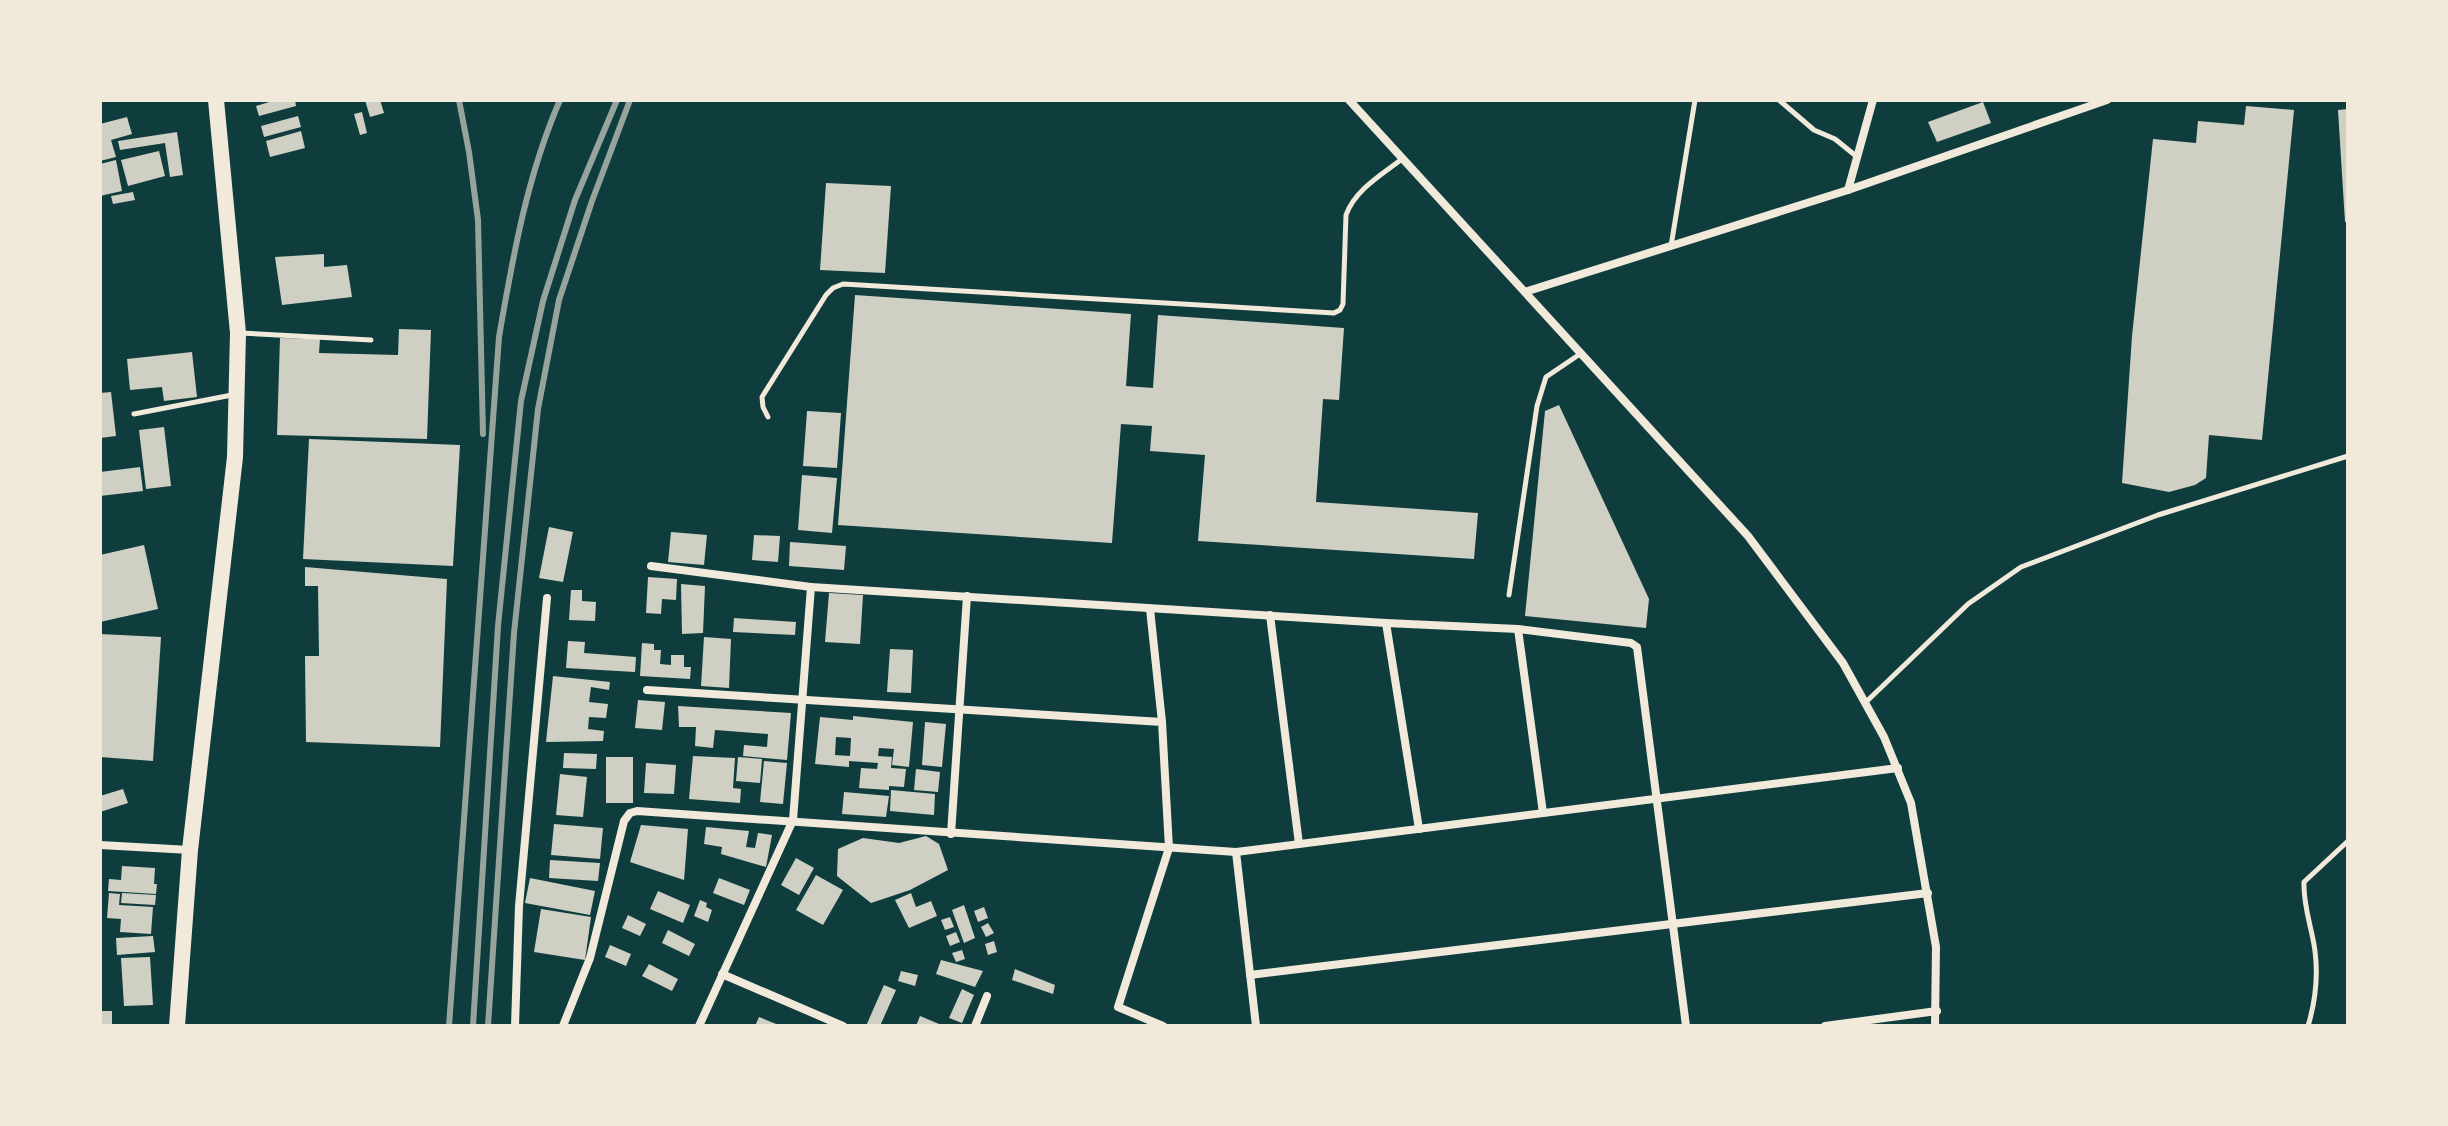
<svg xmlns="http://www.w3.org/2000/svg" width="2448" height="1126" viewBox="0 0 2448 1126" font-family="'Golos Text',sans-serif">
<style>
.building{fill:#cfcfc3;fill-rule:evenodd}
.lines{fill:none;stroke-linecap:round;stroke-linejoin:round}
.service{stroke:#f1e9da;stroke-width:5}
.minor{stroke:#f1e9da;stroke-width:8}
.secondary{stroke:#f1e9da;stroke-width:16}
.rail{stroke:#97a49c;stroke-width:6}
</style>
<rect width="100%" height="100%" fill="#0f3d3e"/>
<g class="building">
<polygon points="276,100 295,100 296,106 259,116 256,106"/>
<polygon points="365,100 380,100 384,113 370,117"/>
<polygon points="1983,102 1991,123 1937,142 1928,122"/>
<polygon points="2246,106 2294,110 2262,440 2209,435 2206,478 2195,485 2169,492 2122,483 2132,336 2153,139 2196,143 2198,121 2244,125"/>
<polygon points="2348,109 2348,222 2345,222 2338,110"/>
<polygon points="362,112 367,133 360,135 354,114"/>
<polygon points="298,116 301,127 264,137 261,126"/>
<polygon points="127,117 132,134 111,140 116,157 100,161 100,124"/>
<polygon points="301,131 305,148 270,157 266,141"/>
<polygon points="177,132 183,175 170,177 165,143 120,150 118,141"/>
<polygon points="159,151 165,176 128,186 121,160"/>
<polygon points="116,160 122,191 100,196 100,164"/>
<polygon points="826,183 891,186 885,273 820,270"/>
<polygon points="133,192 135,200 113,204 111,196"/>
<polygon points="324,254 324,267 347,265 352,297 282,305 275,257"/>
<polygon points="855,295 1131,314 1126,386 1153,388 1158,315 1344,328 1339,400 1323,399 1316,502 1478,513 1474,559 1198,541 1205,455 1150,451 1152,426 1121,424 1112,543 838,525"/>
<polygon points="399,329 431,330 427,439 277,435 280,338 320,339 319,353 398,355"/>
<polygon points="192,352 197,397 164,401 162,387 130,390 127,359"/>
<polygon points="111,392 116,436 100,438 100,393"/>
<polygon points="1559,405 1649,599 1646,628 1525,616 1545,411"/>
<polygon points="807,411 841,413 837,468 803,466"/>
<polygon points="164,427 171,486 146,489 139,430"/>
<polygon points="309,439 460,445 453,566 303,559"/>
<polygon points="140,467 143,491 100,496 100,472"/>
<polygon points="802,475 837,478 832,533 798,530"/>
<polygon points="549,527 573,532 563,582 539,578"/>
<polygon points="671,532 707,535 704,565 668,562"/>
<polygon points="754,535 780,536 778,562 752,560"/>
<polygon points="790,542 846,546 844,570 789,566"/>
<polygon points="144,545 158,609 100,622 100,555"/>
<polygon points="305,567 447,579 440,747 306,742 305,656 319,656 318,586 305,586"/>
<polygon points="648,577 677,579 676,600 662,599 661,614 646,613"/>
<polygon points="681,584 705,586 703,633 682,634"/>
<polygon points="571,590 582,590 582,601 596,602 595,621 569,620"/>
<polygon points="829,593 863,595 860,644 825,642"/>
<polygon points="734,618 796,622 795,635 733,632"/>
<polygon points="100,634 161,637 153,761 100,757"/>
<polygon points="704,637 731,639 729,688 701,686"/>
<polygon points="568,641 585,642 584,653 636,657 635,672 566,668"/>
<polygon points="642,643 654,644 654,650 661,650 660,664 671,665 671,655 684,655 684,667 691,667 690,679 640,676"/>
<polygon points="890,649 913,650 911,693 887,692"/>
<polygon points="553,676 610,682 609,690 591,687 589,702 608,704 606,718 589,717 588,729 604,731 603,741 546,742"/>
<polygon points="638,700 665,702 662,730 635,728"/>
<polygon points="678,706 791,713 787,760 743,756 744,745 767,747 768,734 715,730 713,748 695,746 696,727 679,727"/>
<path d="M 853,716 L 913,722 L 909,767 L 892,765 L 894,749 L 879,748 L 878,756 L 892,757 L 891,768 L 906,769 L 904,787 L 889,786 L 889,790 L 859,788 L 861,768 L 877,769 L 878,763 L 849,761 L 849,767 L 815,764 L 820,717 L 853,720 ZM 836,737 L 851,738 L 850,756 L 835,755 Z"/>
<polygon points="925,722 946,724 942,767 922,765"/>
<polygon points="564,753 597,754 596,769 563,768"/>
<polygon points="693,756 735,758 733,788 741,789 740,803 689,799"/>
<rect x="606" y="757" width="27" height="46"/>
<polygon points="738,757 762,759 760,783 736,781"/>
<polygon points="764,761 787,763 783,804 760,802"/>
<polygon points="646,763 676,765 674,794 644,793"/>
<polygon points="916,769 940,772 938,792 914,790"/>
<polygon points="560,774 587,777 583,817 556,815"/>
<polygon points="123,789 128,803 100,812 100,796"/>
<polygon points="891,790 935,794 934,815 890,811"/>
<polygon points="844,792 889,796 886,817 842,814"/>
<polygon points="554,824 603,828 600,859 551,855"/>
<polygon points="641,825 688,829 684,880 630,862"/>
<polygon points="706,827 749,831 746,847 755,848 758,833 772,835 766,867 721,854 722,847 704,844"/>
<polygon points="926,836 939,844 948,870 910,890 871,903 837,876 838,849 863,838 899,843"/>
<polygon points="796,858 814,868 799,895 781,885"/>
<polygon points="550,860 600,863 598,881 549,878"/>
<polygon points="122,866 155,868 154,884 157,884 156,894 108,891 109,879 121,880"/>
<polygon points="816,875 843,890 823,925 796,910"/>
<polygon points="530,878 595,891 590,915 525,903"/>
<polygon points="719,878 750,890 744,905 713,893"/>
<polygon points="658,891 690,905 683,923 650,909"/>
<polygon points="109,893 120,894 119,905 153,907 151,934 120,932 121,919 107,918"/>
<polygon points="122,893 156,895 155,905 121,903"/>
<polygon points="911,893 916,907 931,901 937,916 909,928 895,900"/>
<polygon points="700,900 707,903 706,907 712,910 708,922 694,916"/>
<polygon points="964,905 975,938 964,943 952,910"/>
<polygon points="984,907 988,918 978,922 974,911"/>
<polygon points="541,909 591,917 585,960 534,952"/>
<polygon points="628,915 646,924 640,936 622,928"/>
<polygon points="950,917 954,927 945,930 941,920"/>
<polygon points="988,923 994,933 986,937 981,927"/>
<polygon points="668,930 695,944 689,956 662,943"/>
<polygon points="956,932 960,942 950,946 946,936"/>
<polygon points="153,936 155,952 117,955 116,938"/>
<polygon points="994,941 997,952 988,955 985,944"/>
<polygon points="610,945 631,954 626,966 605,957"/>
<polygon points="962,950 965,959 956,962 952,953"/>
<polygon points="150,957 153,1005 124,1006 121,958"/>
<polygon points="941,960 983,971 975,987 936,974"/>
<polygon points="649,964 678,979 672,991 642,976"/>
<polygon points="1015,969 1055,985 1053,994 1012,980"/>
<polygon points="901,971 918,975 915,986 898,981"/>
<polygon points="884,985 896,990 880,1026 866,1026"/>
<polygon points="962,989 974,995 962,1023 949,1018"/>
<rect x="100" y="1011" width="12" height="15"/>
<polygon points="920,1016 944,1026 916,1026"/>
<polygon points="759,1017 781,1026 755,1026"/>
</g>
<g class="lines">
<g class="service">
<polyline points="1779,100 1814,130 1835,139 1856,156"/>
<polyline points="1671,246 1695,100"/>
<polyline points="240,333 371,340"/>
<polyline points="134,414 232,395"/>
<path d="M 768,417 L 763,407 L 762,397 L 826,295 L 833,288 L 843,284 L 1334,313 L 1340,310 L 1343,304 L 1346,215 C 1355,190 1381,175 1402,159"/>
<polyline points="1509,595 1537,406 1546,377 1580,354"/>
<polyline points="1866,702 1968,604 2021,567 2158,515 2348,456"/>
<path d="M 2308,1026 C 2315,1003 2318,975 2315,951 C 2312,928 2303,906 2304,882 L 2348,841"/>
</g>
<g class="minor">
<polyline points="1349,100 1748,536 1843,663 1884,737 1911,803 1936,947 1935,1026"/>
<polyline points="1848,190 1873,100"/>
<polyline points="1525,292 1848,190 2107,100"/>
<polyline points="651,566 811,587 1386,623 1518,629 1631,643 1637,647 1686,1026"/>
<polyline points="1150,609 1162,722"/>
<polyline points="1270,615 1299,844"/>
<polyline points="1386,623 1419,829"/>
<polyline points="1518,629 1543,813"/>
<polyline points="647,690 1162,722 1169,848 1118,1007 1163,1026"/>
<polyline points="951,834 967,596"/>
<polyline points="100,845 190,850"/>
<polyline points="1236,852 1256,1026"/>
<polyline points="722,974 843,1026"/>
<polyline points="1250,975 1928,893"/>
<polyline points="515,1026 519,906 547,598"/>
<polyline points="563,1026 590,958 624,821 630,813 637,811 1236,852 1898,768"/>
<polyline points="699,1026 793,820 811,587"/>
<polyline points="975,1026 987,996"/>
<polyline points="1825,1026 1937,1011"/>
</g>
<polyline class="secondary" points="177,1026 190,850 235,457 238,333 216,100"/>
<g class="rail">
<polyline points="459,100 469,152 478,220 483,434"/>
<path d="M 449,1026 L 499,337 C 513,256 527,176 560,100"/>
<polyline points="473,1026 498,626 521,401 543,301 575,200 617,100"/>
<polyline points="488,1026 514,633 538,409 559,300 592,201 630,100"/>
</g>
</g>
<rect width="2448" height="1126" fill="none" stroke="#f1e9da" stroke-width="204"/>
</svg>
